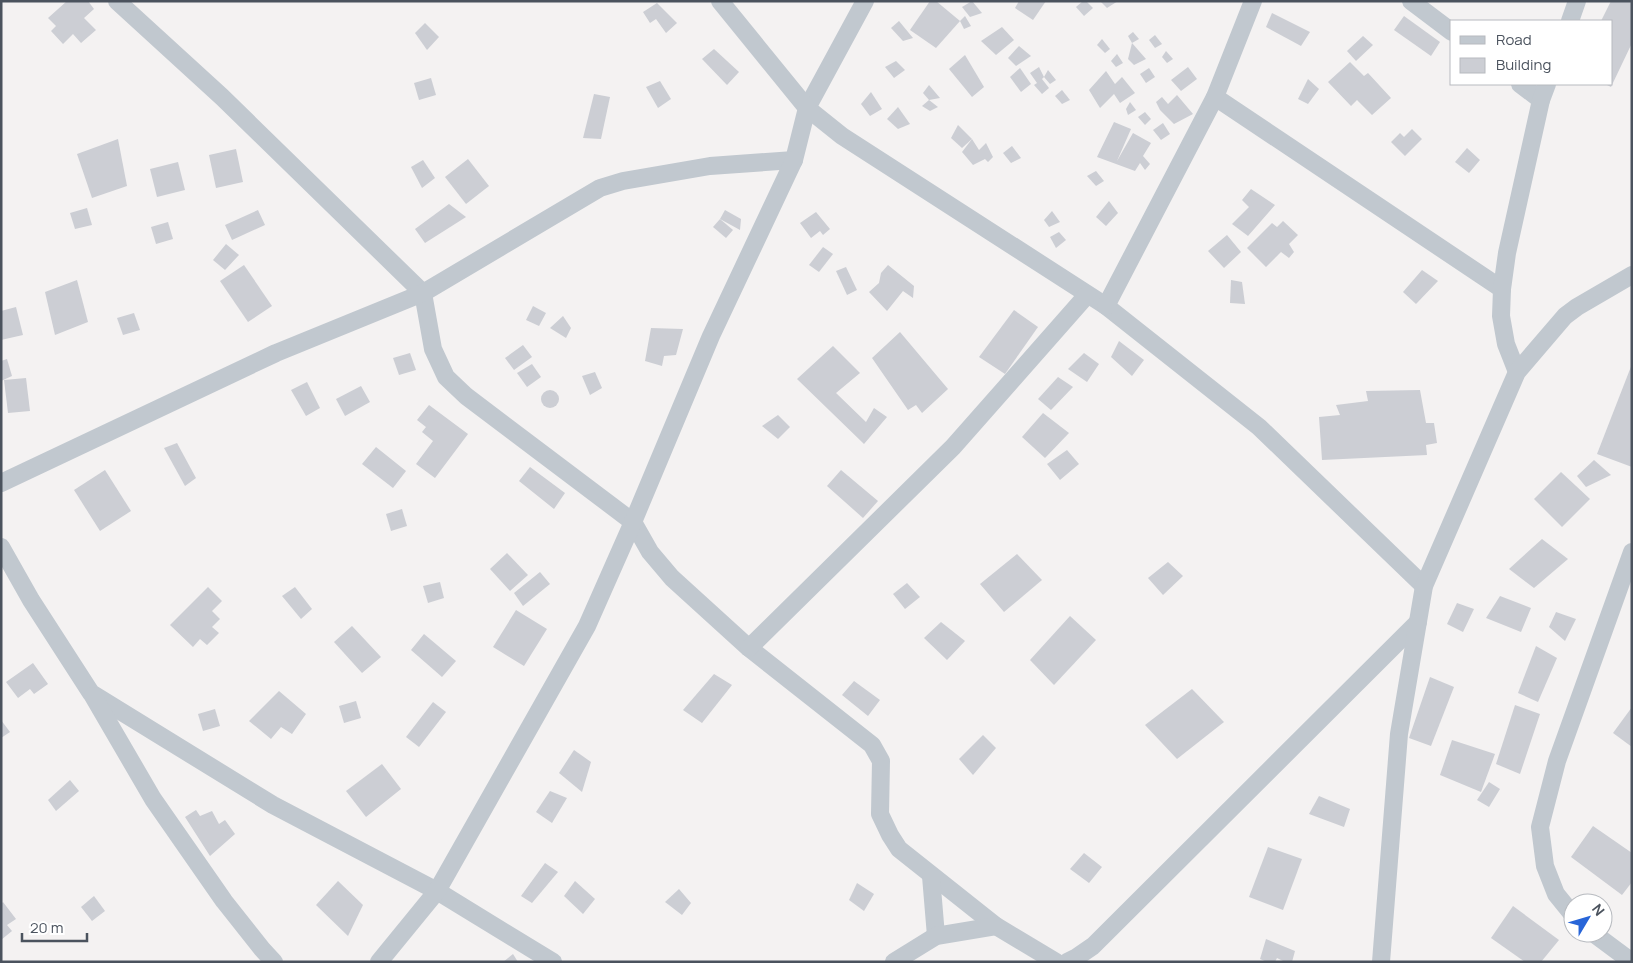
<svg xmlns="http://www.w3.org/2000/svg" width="1633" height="963" viewBox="0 0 1633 963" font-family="Manrope,sans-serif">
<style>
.building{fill:#ccced4}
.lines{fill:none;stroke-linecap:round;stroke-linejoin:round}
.minor{stroke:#c1c8cf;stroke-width:18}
</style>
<rect width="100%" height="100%" fill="#f4f2f2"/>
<g class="building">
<polygon points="67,1 88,1 94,9 84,18 96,30 81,43 73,34 63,44 51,31 56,26 48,18"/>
<polygon points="930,1 936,1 960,21 936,48 910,30"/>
<polygon points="972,1 982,13 970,17 962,7"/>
<polygon points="1019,1 1046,1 1033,20 1015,8"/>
<polygon points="1083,1 1086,1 1093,8 1084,16 1076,7"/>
<polygon points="1100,1 1118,1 1107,8"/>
<polygon points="1611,1 1632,1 1632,43 1611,87 1605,84 1612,84 1612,21 1601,21"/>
<polygon points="657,3 677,23 666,33 656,19 650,23 643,12"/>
<polygon points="1272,13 1310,32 1301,46 1266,27"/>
<polygon points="965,16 971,26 964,29 960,21"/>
<polygon points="1404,16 1440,42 1431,56 1394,30"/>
<polygon points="899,21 913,38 903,41 891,28"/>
<polygon points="425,23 439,37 427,50 415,33"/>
<polygon points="1002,27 1014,40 996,55 981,41"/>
<polygon points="1133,32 1139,39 1132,43 1128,36"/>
<polygon points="1155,35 1162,44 1155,48 1149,40"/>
<polygon points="1363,36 1373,45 1356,61 1347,51"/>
<polygon points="1102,39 1110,49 1105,53 1097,45"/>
<polygon points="1132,43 1146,59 1134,65 1128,59"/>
<polygon points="1019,46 1031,56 1016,66 1008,58"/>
<polygon points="714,49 739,72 727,85 702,59"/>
<polygon points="1166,51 1173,59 1167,63 1162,57"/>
<polygon points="1117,54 1123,63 1116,67 1111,61"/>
<polygon points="965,55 984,87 972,97 949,69"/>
<polygon points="896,61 905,70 894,78 885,67"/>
<polygon points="1350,62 1364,76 1368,73 1391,98 1372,115 1357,100 1351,106 1328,82"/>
<polygon points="1039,67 1044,77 1048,70 1056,80 1050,84 1044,77 1042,79 1049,88 1042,94 1034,85 1037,83 1030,73"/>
<polygon points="1188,67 1197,79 1181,91 1171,80"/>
<polygon points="1020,68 1031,84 1021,92 1010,77"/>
<polygon points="1149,68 1155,77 1146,83 1140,74"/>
<polygon points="1106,71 1115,84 1122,77 1135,93 1120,103 1114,94 1100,108 1089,90"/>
<polygon points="431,78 436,95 419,100 414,83"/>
<polygon points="1308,79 1319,89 1308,104 1298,99"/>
<polygon points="660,81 671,99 658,108 646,87"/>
<polygon points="929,85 940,98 929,100 923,93"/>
<polygon points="1062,90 1070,100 1062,104 1055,96"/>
<polygon points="871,92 882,109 870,116 861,104"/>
<polygon points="594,94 610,97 601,139 583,138"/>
<polygon points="1177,95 1193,114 1174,124 1160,110 1156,102 1162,97 1168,104"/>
<polygon points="929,100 938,107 930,111 922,106"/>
<polygon points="1130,102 1136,110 1128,115 1126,109"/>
<polygon points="898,107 910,124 898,129 887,119"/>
<polygon points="1145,112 1151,119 1145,125 1138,117"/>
<polygon points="1114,122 1131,129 1117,161 1133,133 1151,143 1143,156 1150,164 1145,170 1140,163 1135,171 1097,157"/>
<polygon points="1163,123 1170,134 1161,140 1153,130"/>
<polygon points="958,125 972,139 962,148 951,138"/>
<polygon points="1412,129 1422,139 1405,156 1391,142 1400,133 1404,137"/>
<polygon points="118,139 127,186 92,198 77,154"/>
<polygon points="972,139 979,150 986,143 993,157 988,162 985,159 973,165 962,152"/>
<polygon points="1012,146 1021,158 1011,163 1003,153"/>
<polygon points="1467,148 1480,160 1469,173 1455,162"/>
<polygon points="236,149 243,182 216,188 209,155"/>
<polygon points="468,159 489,186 466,204 445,177"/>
<polygon points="423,160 435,178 422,188 411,167"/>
<polygon points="178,162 185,190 157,197 150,169"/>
<polygon points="1096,171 1104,181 1096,186 1087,176"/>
<polygon points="1251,189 1275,205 1248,236 1232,224 1249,207 1242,200"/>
<polygon points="1109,201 1118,213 1106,226 1096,217"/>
<polygon points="449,204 466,217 425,243 415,229"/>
<polygon points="87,208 92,225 75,229 70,213"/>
<polygon points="258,210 265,225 232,240 225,225"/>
<polygon points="725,210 741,219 740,230 720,219"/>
<polygon points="1052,211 1060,222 1049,227 1044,220"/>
<polygon points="816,212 830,229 823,235 820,231 811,238 800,223"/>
<polygon points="720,219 733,230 726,238 713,227"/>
<polygon points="1283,221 1298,235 1289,244 1294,252 1289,258 1281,252 1266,267 1247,248 1272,223 1277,227"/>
<polygon points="168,222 173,239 156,244 151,227"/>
<polygon points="1059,232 1066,240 1056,248 1050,237"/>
<polygon points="1227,235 1241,252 1224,268 1208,251"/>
<polygon points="226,244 239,255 225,270 213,260"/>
<polygon points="823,247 833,254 819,272 809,265"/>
<polygon points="244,265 272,306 248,322 220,281"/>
<polygon points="888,265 914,286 913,298 903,291 887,311 869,292 879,283 881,273"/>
<polygon points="846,267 857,290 847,295 836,271"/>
<polygon points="1422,270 1438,281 1416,304 1403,292"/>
<polygon points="77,280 88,322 55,335 45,292"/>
<polygon points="1231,280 1242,282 1245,304 1230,303"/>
<polygon points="533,306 546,313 539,326 526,320"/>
<polygon points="16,307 23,335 1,340 1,311"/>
<polygon points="1014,310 1038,327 1005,374 979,357"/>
<polygon points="134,313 140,330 123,335 117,318"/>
<polygon points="563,316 571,328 566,338 550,328"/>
<polygon points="651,328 683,329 676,355 664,356 662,366 645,361"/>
<polygon points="900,332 948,389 922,413 916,405 908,410 872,358"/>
<polygon points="1119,341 1144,360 1132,376 1111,357"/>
<polygon points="523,345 532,357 514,370 505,358"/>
<polygon points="833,346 860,373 836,393 866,422 874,408 887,417 864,444 797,379"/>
<polygon points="410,353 416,370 399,375 393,358"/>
<polygon points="1084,353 1099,364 1087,382 1068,369"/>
<polygon points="7,359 12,376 1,381 1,361"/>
<polygon points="532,364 541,377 527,387 517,373"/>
<polygon points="1632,364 1632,467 1597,454"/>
<polygon points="595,372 602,388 590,395 582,376"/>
<polygon points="1058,377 1073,387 1051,410 1038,399"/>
<polygon points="26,378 30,411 8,413 4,380"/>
<polygon points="307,382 320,408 306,416 291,390"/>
<polygon points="361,386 370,402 345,416 336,399"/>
<polygon points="1420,390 1426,423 1434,423 1437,443 1426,445 1427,455 1322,460 1319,417 1340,415 1336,405 1368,401 1366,391"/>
<circle cx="550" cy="399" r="9"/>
<polygon points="429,405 468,434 435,478 416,464 433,441 422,432 426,427 417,420"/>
<polygon points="1043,413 1069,433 1045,458 1022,437"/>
<polygon points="778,415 790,427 778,439 762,426"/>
<polygon points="177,443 196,478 185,486 164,448"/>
<polygon points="376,447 406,471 393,488 362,464"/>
<polygon points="1067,450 1079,464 1060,480 1047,464"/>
<polygon points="1594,460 1611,475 1586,487 1577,476"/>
<polygon points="530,467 565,493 554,509 519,481"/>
<polygon points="105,470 131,511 100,531 74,490"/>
<polygon points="841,470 878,501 863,518 827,486"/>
<polygon points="1561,472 1590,499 1562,527 1534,499"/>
<polygon points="402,509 407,526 391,531 386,514"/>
<polygon points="1542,539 1568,559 1534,588 1509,569"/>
<polygon points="507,553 528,575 510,591 490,569"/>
<polygon points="1017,554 1042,580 1004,612 980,584"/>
<polygon points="1168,562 1183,576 1163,595 1148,578"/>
<polygon points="540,572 550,584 523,606 514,593"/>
<polygon points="440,582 444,598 428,603 423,586"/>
<polygon points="907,583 920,597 905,609 893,594"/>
<polygon points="208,587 222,601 212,611 220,619 212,627 219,633 207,645 200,639 193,647 170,625"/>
<polygon points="295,587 312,609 301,619 282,596"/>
<polygon points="1500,596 1531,608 1521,632 1486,618"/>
<polygon points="1457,603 1474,609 1463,632 1447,624"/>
<polygon points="516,610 547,629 524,666 493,647"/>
<polygon points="1556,612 1576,619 1565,641 1549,627"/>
<polygon points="1070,616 1096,640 1054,685 1030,660"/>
<polygon points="941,622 965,641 947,660 924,638"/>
<polygon points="352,626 381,657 362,673 334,642"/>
<polygon points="424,634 456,661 442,677 411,650"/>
<polygon points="1536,646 1557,658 1538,702 1518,693"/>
<polygon points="33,663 48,684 34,694 30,689 18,698 6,682"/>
<polygon points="714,674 732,685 702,723 683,710"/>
<polygon points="1430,677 1454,687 1431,746 1409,738"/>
<polygon points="854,681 880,700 868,716 842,695"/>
<polygon points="1192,689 1224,722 1177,759 1145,725"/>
<polygon points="279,691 306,714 292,734 281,727 271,739 249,721"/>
<polygon points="356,701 361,718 344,723 339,706"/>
<polygon points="433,702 446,712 419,747 406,737"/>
<polygon points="1515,705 1540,714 1520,774 1496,764"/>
<polygon points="1632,707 1632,747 1613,733"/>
<polygon points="215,709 220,726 203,731 198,714"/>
<polygon points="1,720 10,732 1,738"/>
<polygon points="983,735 996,748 973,775 959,759"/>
<polygon points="1452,740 1495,754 1481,792 1440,775"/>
<polygon points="574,750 591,762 582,792 559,773"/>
<polygon points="382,764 401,789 366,817 346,791"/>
<polygon points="70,780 79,791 56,811 48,800"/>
<polygon points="1489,782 1500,789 1489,807 1477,800"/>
<polygon points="550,791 567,798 552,823 536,812"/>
<polygon points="1319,796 1350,809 1344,827 1309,814"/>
<polygon points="196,810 200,816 212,811 219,824 225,820 235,834 210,856 185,817"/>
<polygon points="1593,826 1632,853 1632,882 1622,895 1571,857"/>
<polygon points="1268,847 1302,859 1283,910 1249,897"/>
<polygon points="1084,853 1102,867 1089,883 1070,869"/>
<polygon points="545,863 558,872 532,903 521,896"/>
<polygon points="338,881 363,905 348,936 316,905"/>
<polygon points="575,881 595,899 583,914 564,896"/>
<polygon points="857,883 874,894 864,911 849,900"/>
<polygon points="679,889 691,903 682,915 665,902"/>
<polygon points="94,896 105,911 92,921 81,907"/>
<polygon points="3,902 16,919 7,925 12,931 1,940 1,904"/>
<polygon points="1513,906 1559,940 1541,962 1525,962 1491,938"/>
<polygon points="1266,939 1295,951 1292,962 1285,962 1277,958 1275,962 1267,962 1260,959"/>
<polygon points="513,954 518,962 503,962"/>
</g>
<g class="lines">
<g class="minor">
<polyline points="117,1 222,97 423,293 433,349 446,377 466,396 633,522 650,552 672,578 749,648 872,745 881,761 880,814 890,835 899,849 996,926 1056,962"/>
<polyline points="865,1 807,108 842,136 1106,306 1259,427 1424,586"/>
<polyline points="1411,1 1452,32"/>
<polyline points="1570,21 1577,1"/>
<polyline points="1520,84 1541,100"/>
<polyline points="1215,97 1502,289"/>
<polyline points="1106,306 1215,97 1253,1"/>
<polyline points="1517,372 1506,344 1501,316 1502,289 1507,253 1541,100 1547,84"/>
<polyline points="1,483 276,353 423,293 600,188 623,181 710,166 794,160 807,108 720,1"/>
<polyline points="1,547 31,600 91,693 273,805 437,891 553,962"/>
<polyline points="749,648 953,447 1087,295"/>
<polyline points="93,696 153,799 224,901 262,949 274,962"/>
<polyline points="931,876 936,936"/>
<polyline points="1573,915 1556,894 1545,866 1540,827 1557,761 1632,552"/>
<polyline points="1593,933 1632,962"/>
<polyline points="379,962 437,891 587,626 633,522 711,336 794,160"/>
<polyline points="894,962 936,936 996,926"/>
<polyline points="1067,962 1077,957 1093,946 1418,622"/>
<polyline points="1381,962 1399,734 1424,586 1517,372 1565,316 1577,307 1632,275"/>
</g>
</g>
<rect width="1633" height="963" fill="none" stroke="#4b535e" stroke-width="5"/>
<rect x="1450" y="20" width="162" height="65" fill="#ffffff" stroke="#b7babf"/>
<rect x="1460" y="36" width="25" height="8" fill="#c1c8cf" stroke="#b7babf"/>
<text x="1496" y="45" font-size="15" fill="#4b535e">Road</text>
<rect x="1460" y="58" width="25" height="15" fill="#ccced4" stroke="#b7babf"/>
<text x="1496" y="70" font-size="15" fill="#4b535e">Building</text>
<g transform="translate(1588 918) rotate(52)"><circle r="24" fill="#ffffff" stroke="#b7babf"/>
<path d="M0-4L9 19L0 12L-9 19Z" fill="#2865d8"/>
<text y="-8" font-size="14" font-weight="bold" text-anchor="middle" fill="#4b535e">N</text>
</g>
<path d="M22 933v8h65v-8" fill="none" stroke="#4b535e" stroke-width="2.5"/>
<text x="30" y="933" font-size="15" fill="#4b535e" stroke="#ffffff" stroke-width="4" paint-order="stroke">20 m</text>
</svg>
